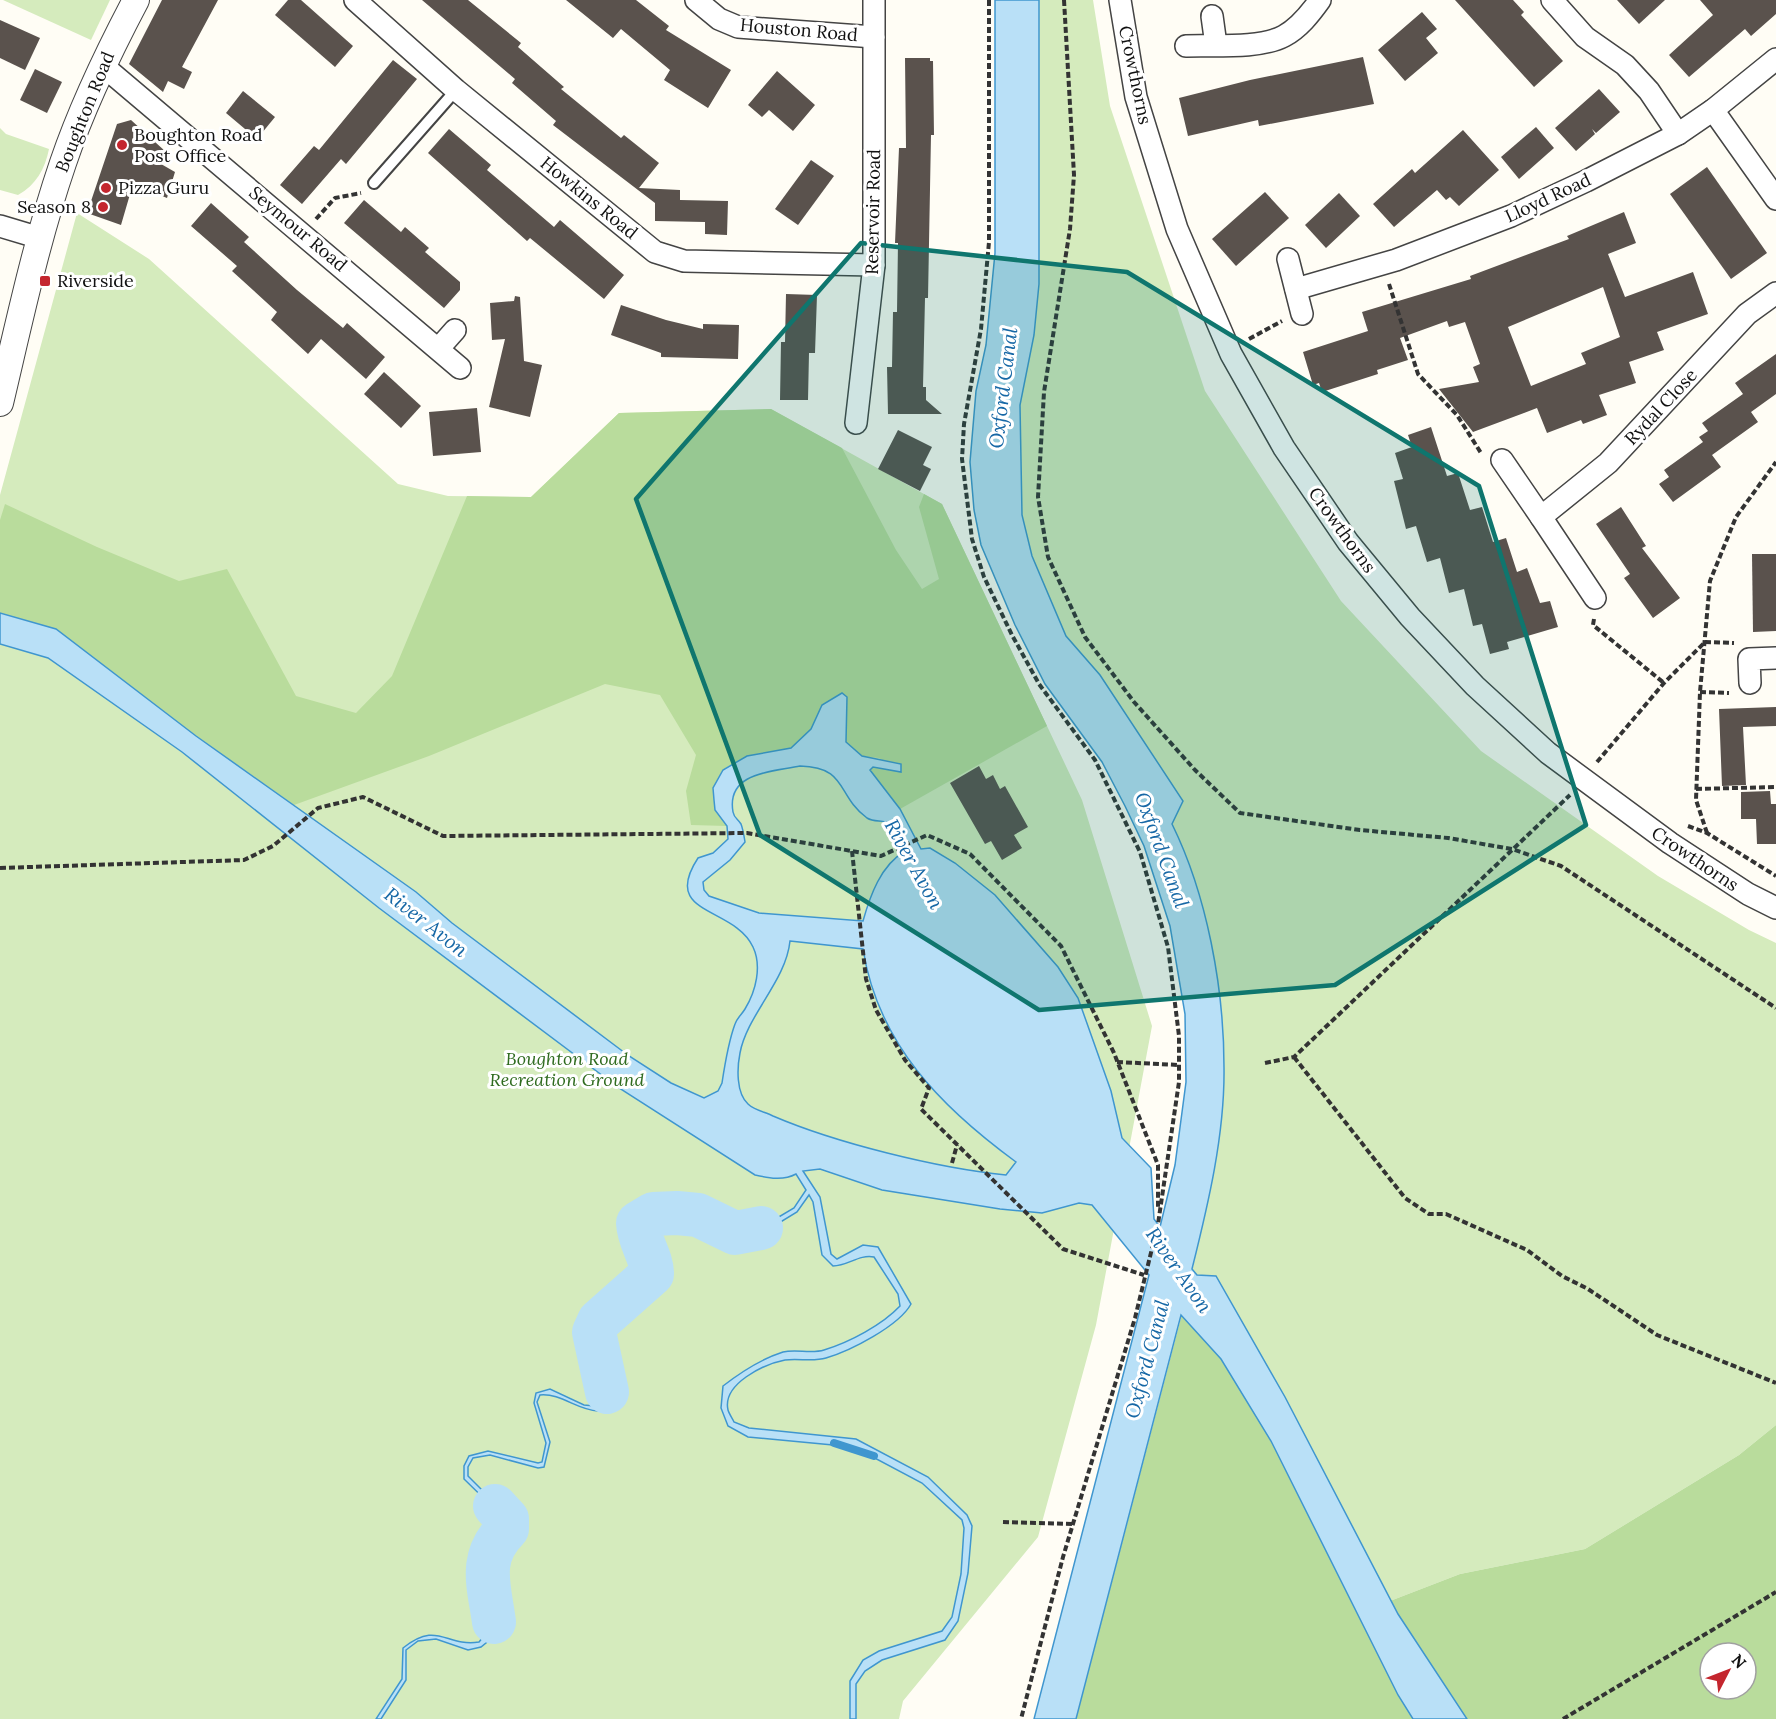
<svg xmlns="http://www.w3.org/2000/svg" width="1776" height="1719" viewBox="0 0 1776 1719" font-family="Lora,serif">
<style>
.green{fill:#d5ebbd}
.forest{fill:#b9dc9c;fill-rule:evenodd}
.water{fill:#b9e0f7;stroke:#3f96cf;stroke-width:1.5;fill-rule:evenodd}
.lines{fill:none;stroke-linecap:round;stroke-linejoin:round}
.stream{stroke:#3f96cf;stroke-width:8}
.river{stroke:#b9e0f7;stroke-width:44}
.building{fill:#5a524d;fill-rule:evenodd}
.service-casing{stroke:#444;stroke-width:14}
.minor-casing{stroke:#444;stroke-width:24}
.tertiary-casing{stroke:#444;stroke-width:28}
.path{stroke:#333;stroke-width:4;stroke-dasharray:6 3;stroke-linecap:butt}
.service{stroke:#fff;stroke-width:10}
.minor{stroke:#fff;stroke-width:21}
.tertiary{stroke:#fff;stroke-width:26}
.marked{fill:#0f766e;fill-opacity:0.2;stroke:#0f766e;stroke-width:4.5;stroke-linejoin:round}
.poi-dot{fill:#c4262e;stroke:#fff;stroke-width:2}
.labels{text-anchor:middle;stroke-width:6;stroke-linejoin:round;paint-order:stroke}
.street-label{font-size:18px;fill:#111;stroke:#fff}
.poi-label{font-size:18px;fill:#111;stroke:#fff;text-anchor:start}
.park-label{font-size:18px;font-style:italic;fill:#2f6b1f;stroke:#fff}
.water-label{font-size:20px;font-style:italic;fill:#1768a6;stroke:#fff}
</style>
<rect width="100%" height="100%" fill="#fffdf5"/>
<g class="green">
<polygon points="3,0 110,0 91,40"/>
<polygon points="1039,0 1093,0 1110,106 1205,391 1341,601 1481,751 1658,876 1749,930 1776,943 1776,1425 1739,1455 1585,1549 1460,1574 1377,1606 1189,1287 1213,1169 1224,1068 1222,1031 1206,923 1146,746 1100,675 1066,636 1032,556 1022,515 1020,405 1034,335 1039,284"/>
<path d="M 0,128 L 6,134 L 49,149 C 45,169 36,185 18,195 L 0,190 Z"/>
<polygon points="77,213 149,259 398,484 448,496 531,497 619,413 771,409 942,504 1082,800 1152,1026 1096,1325 1038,1537 903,1701 899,1719 0,1719 0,495"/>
</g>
<g class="forest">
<polygon points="771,409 842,448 896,550 922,589 939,579 919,507 924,494 942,504 1047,726 900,809 870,770 873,767 901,772 879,758 862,756 846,742 847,697 842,694 822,705 811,729 791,748 747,756 713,788 716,811 727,826 691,825 686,791 696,755 660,695 605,684 429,756 294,805 196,736 56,629 0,613 0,520 5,504 97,547 179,581 227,569 296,696 356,713 392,676 467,496 531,497 619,413"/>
<path d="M 1189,1287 L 1377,1606 L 1460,1574 L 1585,1549 L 1739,1455 L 1776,1425 L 1776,1719 L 1076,1719 ZM 1710,1653 L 1746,1653 L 1746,1689 L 1710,1689 Z"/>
</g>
<path class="water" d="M 995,0 L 1039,0 L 1039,284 L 1034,335 L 1020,405 L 1022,515 L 1032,556 L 1066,636 L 1100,675 L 1183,801 L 1172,824 C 1207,895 1224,988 1224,1067 C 1225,1134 1208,1205 1192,1269 L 1197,1275 L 1216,1276 L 1285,1397 L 1398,1614 L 1467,1719 L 1413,1719 L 1398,1695 L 1271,1441 L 1221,1359 L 1181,1315 L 1076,1719 L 1034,1719 L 1149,1275 L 1092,1205 L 1079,1203 L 1042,1213 L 1000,1209 L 882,1190 L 820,1169 L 803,1171 L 820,1197 L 831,1254 L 837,1259 L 863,1245 L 878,1247 L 911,1304 C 899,1326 850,1351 826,1358 C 813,1362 798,1358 785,1360 C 764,1364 722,1384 728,1410 C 729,1414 733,1419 734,1422 L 749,1428 L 856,1439 L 928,1477 L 967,1515 L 972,1526 L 968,1573 L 958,1621 L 945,1640 L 882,1660 L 865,1671 L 856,1684 L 856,1719 L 850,1719 L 850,1681 L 863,1660 L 879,1651 L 942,1631 L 952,1617 L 961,1574 L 964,1528 L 962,1520 L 922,1483 L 854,1447 L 748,1437 L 728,1426 L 721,1408 L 723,1386 C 741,1372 761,1359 783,1352 C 796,1349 812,1354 824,1350 C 850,1342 882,1325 900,1306 L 898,1294 L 874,1257 C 859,1254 848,1266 833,1266 L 822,1255 L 813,1202 L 809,1195 L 797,1212 L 774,1226 L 737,1235 L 670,1211 L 653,1216 L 641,1225 C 644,1244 656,1255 655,1275 L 605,1319 L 598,1335 L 609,1373 L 610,1399 L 598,1411 C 577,1410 561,1393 540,1395 L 537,1402 L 550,1442 L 544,1467 L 538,1468 L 490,1455 L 473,1458 L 468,1467 L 468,1476 L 509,1517 L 510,1528 L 487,1560 L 497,1627 L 492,1638 L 481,1647 L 468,1650 L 436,1639 L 418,1641 L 406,1650 L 406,1680 L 381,1719 L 376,1719 L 402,1679 L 403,1648 C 438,1620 445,1647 479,1642 L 492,1626 C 490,1609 481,1576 484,1560 C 488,1544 505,1535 505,1519 L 464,1479 L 464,1466 L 469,1456 L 488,1451 L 538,1463 L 542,1462 L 546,1443 L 534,1403 L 536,1393 L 550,1389 L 584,1405 L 595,1406 L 605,1395 L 594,1337 L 601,1316 L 649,1272 C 651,1257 638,1241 636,1226 L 652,1212 L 669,1207 L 736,1229 L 772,1221 L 794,1208 L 806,1190 L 796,1174 C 783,1181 769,1178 755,1175 L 619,1088 L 379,908 L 182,752 L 48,658 L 0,644 L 0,613 L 56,629 L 196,736 L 416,892 L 452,923 L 629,1056 L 671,1083 L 704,1098 L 718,1091 L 722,1083 C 725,1063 728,1043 735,1024 C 737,1018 742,1014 745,1009 C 756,991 762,966 753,947 C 734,906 660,916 698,858 L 713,853 L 728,839 L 727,826 L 715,810 L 714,800 L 713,788 L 723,770 L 747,756 L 791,748 L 811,729 L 822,705 L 842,693 L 847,697 L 846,742 L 862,756 L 901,764 L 901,772 L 873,767 L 870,770 L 900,809 L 921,849 L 930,848 L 955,863 L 995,895 L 1058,967 L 1078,998 L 1111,1091 L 1122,1138 L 1151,1168 L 1154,1219 L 1160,1227 L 1175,1165 L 1186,1082 L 1185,1014 L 1170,926 L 1144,846 L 1125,806 L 1102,762 L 1045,684 L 1015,625 L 981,545 L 974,510 L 970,462 L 976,391 L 986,345 L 995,253 ZM 800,766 C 848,767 836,795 867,818 C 875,823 883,819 890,824 L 904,852 C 881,865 870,896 863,921 L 759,913 L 709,896 L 704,890 L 703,882 L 730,860 L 745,842 C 744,836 743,829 741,824 C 738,819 734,818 733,812 C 726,772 772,772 800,766 ZM 790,941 L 863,949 C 878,1044 941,1107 1016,1162 L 1006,1175 C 937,1168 836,1143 773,1116 C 765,1112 754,1110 748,1104 C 736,1093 737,1068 740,1053 C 747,1015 786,981 790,941 Z"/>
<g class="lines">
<polyline class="stream" points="834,1443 874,1456"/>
<g class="river">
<path d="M 607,1392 L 594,1332 L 599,1321 L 652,1274 C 652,1257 639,1242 638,1223 L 653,1214 L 677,1213 L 698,1215 L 735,1233 L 761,1228"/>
<path d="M 494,1622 C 489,1585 478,1558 507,1529 L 507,1519 L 495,1506"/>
</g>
</g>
<g class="building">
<polygon points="162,0 218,0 182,67 192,72 184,89 168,81 163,92 129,64"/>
<polygon points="288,0 301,0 353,46 335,67 275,15"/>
<polygon points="422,0 468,0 521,43 518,47 564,87 561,89 621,138 624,135 659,163 639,188 680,190 680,200 728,201 727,235 705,234 705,222 655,221 655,203 553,125 556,121 512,83 515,79"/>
<polygon points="566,0 636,0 669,26 666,30 731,70 708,108 664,80 670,70 621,29 613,38"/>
<polygon points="1455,0 1513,0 1524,12 1521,15 1563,61 1534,87"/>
<polygon points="1617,0 1665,0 1639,24"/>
<polygon points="1700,0 1776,0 1776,14 1751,36 1745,29 1689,77 1669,55 1713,15"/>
<polygon points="1422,12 1437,29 1426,38 1438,53 1405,81 1378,50"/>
<polygon points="0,20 40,38 25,70 0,58"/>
<polygon points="1363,57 1374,104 1259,126 1258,120 1188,136 1179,98 1250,80"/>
<polygon points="905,58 930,58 930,61 933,61 934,135 931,135 928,298 925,298 923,387 926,387 926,400 942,414 888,414 887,367 892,367 893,312 897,312 898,243 895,243 899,148 906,148"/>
<polygon points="393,60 417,79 346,164 341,159 302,204 280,185 314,146 319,150"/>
<polygon points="35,69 62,82 47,113 20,100"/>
<polygon points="777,71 815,105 793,131 769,110 762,117 748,105"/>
<polygon points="1599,89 1620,112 1596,133 1592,129 1595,134 1576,151 1555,128"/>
<polygon points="243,91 275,117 257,139 226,113"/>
<polygon points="131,120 166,152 161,164 175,172 167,198 133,184 121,225 87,213 117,124"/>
<polygon points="1536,127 1554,148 1519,179 1501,157"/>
<polygon points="449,129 491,165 487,170 554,227 560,220 624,275 604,299 530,238 527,241 428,153"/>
<polygon points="1463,130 1499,170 1459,206 1450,197 1446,200 1437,190 1394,227 1373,204 1412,169 1415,173"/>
<polygon points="811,160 834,176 798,225 775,209"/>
<polygon points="1707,167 1767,253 1731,279 1670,194"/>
<polygon points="1265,192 1289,218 1236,266 1212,239"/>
<polygon points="1339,193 1360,216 1326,248 1305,225"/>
<polygon points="364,200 401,232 405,227 429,248 425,252 460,282 460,290 444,308 344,223"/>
<polygon points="211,203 249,237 244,242 297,290 343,328 347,323 385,357 366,379 321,339 308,354 271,320 277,312 232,271 237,266 191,226"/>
<path d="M 1624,212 L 1636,243 L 1608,254 L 1625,297 L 1693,272 L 1708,314 L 1657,332 L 1664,350 L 1629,362 L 1636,383 L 1599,395 L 1607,415 L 1583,424 L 1581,420 L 1547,433 L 1537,408 L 1473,432 L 1439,389 L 1479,382 L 1473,367 L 1480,364 L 1465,322 L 1449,327 L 1447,321 L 1400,338 L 1408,360 L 1377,370 L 1378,374 L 1322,392 L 1319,383 L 1313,385 L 1303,352 L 1368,331 L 1362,312 L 1471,279 L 1470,276 L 1569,239 L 1567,236 ZM 1603,287 L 1620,337 L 1581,353 L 1586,364 L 1531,386 L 1508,327 Z"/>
<polygon points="786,294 817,295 815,353 809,353 808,400 780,400 781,342 785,342"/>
<polygon points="515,296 520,297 524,361 542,365 530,417 489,407 505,339 492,340 490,303 514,301"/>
<polygon points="621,305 666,320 703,329 703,324 739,325 738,359 661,357 661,353 611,335"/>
<polygon points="1776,354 1776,394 1751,412 1758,422 1712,455 1721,467 1673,502 1659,484 1669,477 1664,470 1703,442 1699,437 1708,431 1702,423 1743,394 1735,383"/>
<polygon points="384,372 421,406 401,428 364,394"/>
<polygon points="477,408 481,452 433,456 429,412"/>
<polygon points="1431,427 1447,476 1458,473 1470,510 1482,507 1493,542 1506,538 1517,572 1527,568 1540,603 1550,601 1558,627 1507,642 1509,649 1490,654 1482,624 1473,626 1464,589 1449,593 1440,558 1427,562 1416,526 1406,529 1394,481 1403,479 1395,453 1412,447 1408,435"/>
<polygon points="898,430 932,447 923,465 931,469 920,491 878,469"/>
<polygon points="1621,507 1646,546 1642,548 1680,598 1653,618 1624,578 1630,574 1596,524"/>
<polygon points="1752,554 1776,554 1776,631 1753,632"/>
<polygon points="1776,707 1776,726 1743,727 1746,785 1722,786 1719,709"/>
<polygon points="979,766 986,779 993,775 1000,789 1005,786 1028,827 1014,835 1022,848 1002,860 991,841 985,844 950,783"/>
<polygon points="1770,791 1771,804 1776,804 1776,844 1757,844 1756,819 1741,819 1741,792"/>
</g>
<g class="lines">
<defs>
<polyline id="service" points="374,183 456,90"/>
<g id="minor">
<polyline points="355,0 456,90 655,252 684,261 874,265"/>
<polyline points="696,0 719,19 738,27 874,37"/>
<polyline points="1120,0 1136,97 1177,229 1231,354 1284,448 1348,542 1410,617 1475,686 1548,753 1670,843 1748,894 1776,908"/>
<polyline points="1552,0 1585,37 1625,65 1649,91 1678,134"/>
<polyline points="1212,16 1216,45"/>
<path d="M 1186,46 C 1213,45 1260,49 1284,36 C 1299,28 1310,14 1320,0"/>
<polyline points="102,65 460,368"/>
<polyline points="1713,110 1776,199"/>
<polyline points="0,226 40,238"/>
<polyline points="1288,259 1302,314"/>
<polyline points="1296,289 1396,260 1511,216 1586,181 1678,134 1713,110 1776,59"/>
<polyline points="439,348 455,330"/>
<polyline points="856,423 874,265 874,0"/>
<polyline points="1502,460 1541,517"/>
<polyline points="1595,598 1541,517 1608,463 1747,314 1776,293"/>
<polyline points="1750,683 1749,659 1776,658"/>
</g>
<path id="tertiary" d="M 0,403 C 19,323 36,242 63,163 C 82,107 108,53 136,0"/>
</defs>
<use href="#service" class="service-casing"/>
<use href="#minor" class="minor-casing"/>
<use href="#tertiary" class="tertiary-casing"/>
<g class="path">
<polyline points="989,0 989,242 981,329 964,424 962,459 972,539 984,577 1012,635 1039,684 1095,760 1140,852 1168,947 1179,1036 1179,1082 1158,1224 1135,1318 1063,1557 1021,1719"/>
<polyline points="1064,0 1074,175 1070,229 1044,392 1038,497 1048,557 1085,637 1134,702 1195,770 1240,813 1360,830 1448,838 1512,849 1561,866 1776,1008"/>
<polyline points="316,219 335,198 361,193"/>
<polyline points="1389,284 1418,374 1457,415 1481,453"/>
<polyline points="1249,339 1282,321"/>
<polyline points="1594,619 1593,625 1664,683"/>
<polyline points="1705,642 1734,643"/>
<polyline points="1700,692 1729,693"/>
<polyline points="1597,762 1664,683 1705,642"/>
<polyline points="1696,789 1776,787"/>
<polyline points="1688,826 1707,833 1776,876"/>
<polyline points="1707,833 1696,800 1700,692 1710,581 1736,517 1776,462"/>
<polyline points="852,851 866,979 876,1010 905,1060 929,1088 921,1109 1063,1249 1144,1275"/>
<polyline points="0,868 244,860 273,846 318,808 363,797 443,836 747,833 881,856 927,835 970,854 1061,946 1114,1053 1158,1165 1158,1208"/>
<polyline points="1294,1057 1405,1198 1429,1214 1446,1214 1527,1250 1562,1276 1588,1289 1657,1335 1776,1383"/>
<polyline points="1117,1062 1179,1065"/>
<polyline points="1265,1063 1294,1057 1570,795"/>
<polyline points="952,1163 957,1145"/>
<polyline points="1003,1522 1073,1524"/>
<polyline points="1563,1719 1776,1592"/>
</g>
<use href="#service" class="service"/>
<use href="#minor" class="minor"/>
<use href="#tertiary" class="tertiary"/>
</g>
<path class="marked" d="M 861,243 L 1127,272 L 1479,486 L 1586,825 L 1335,985 L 1039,1010 L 760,835 L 636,499 Z"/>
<g class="poi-dot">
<circle cx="122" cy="145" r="6"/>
<circle cx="106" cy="188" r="6"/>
<circle cx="103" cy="207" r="6"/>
<rect x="39" y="275" width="12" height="12" rx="3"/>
</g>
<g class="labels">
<g class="street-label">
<text transform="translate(799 30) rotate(5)" y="6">Houston Road</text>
<text transform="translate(1135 75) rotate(78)" y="6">Crowthorns</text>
<text transform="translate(85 112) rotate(-68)" y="6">Boughton Road</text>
<text transform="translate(589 198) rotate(39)" y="6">Howkins Road</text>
<text transform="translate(1548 198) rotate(-25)" y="6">Lloyd Road</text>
<text transform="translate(873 212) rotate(-89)" y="6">Reservoir Road</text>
<text transform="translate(298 229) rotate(40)" y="6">Seymour Road</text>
<text transform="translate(1661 407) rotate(-47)" y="6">Rydal Close</text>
<text transform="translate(1342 530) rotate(54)" y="6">Crowthorns</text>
<text transform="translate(1695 859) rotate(34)" y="6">Crowthorns</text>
</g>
<g class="poi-label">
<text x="134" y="141">Boughton Road<tspan x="134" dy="21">Post Office</tspan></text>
<text x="118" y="194">Pizza Guru</text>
<text x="91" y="213" text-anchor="end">Season 8</text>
<text x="57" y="287">Riverside</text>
</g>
<g class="park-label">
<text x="567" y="1065">Boughton Road<tspan x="567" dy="21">Recreation Ground</tspan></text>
</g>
<g class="water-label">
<text transform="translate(1003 388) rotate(-83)" y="7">Oxford Canal</text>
<text transform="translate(1162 850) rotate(70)" y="7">Oxford Canal</text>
<text transform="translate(914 864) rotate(61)" y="7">River Avon</text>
<text transform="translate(426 922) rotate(38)" y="7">River Avon</text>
<text transform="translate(1179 1270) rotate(55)" y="7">River Avon</text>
<text transform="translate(1147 1359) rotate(-75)" y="7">Oxford Canal</text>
</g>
</g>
<g transform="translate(1728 1671) rotate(48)"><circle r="28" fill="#ffffff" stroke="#a0a0a0" stroke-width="1.5"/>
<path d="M0-4.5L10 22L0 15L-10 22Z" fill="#c4262e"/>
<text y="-9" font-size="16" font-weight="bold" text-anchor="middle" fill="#111111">N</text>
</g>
</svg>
